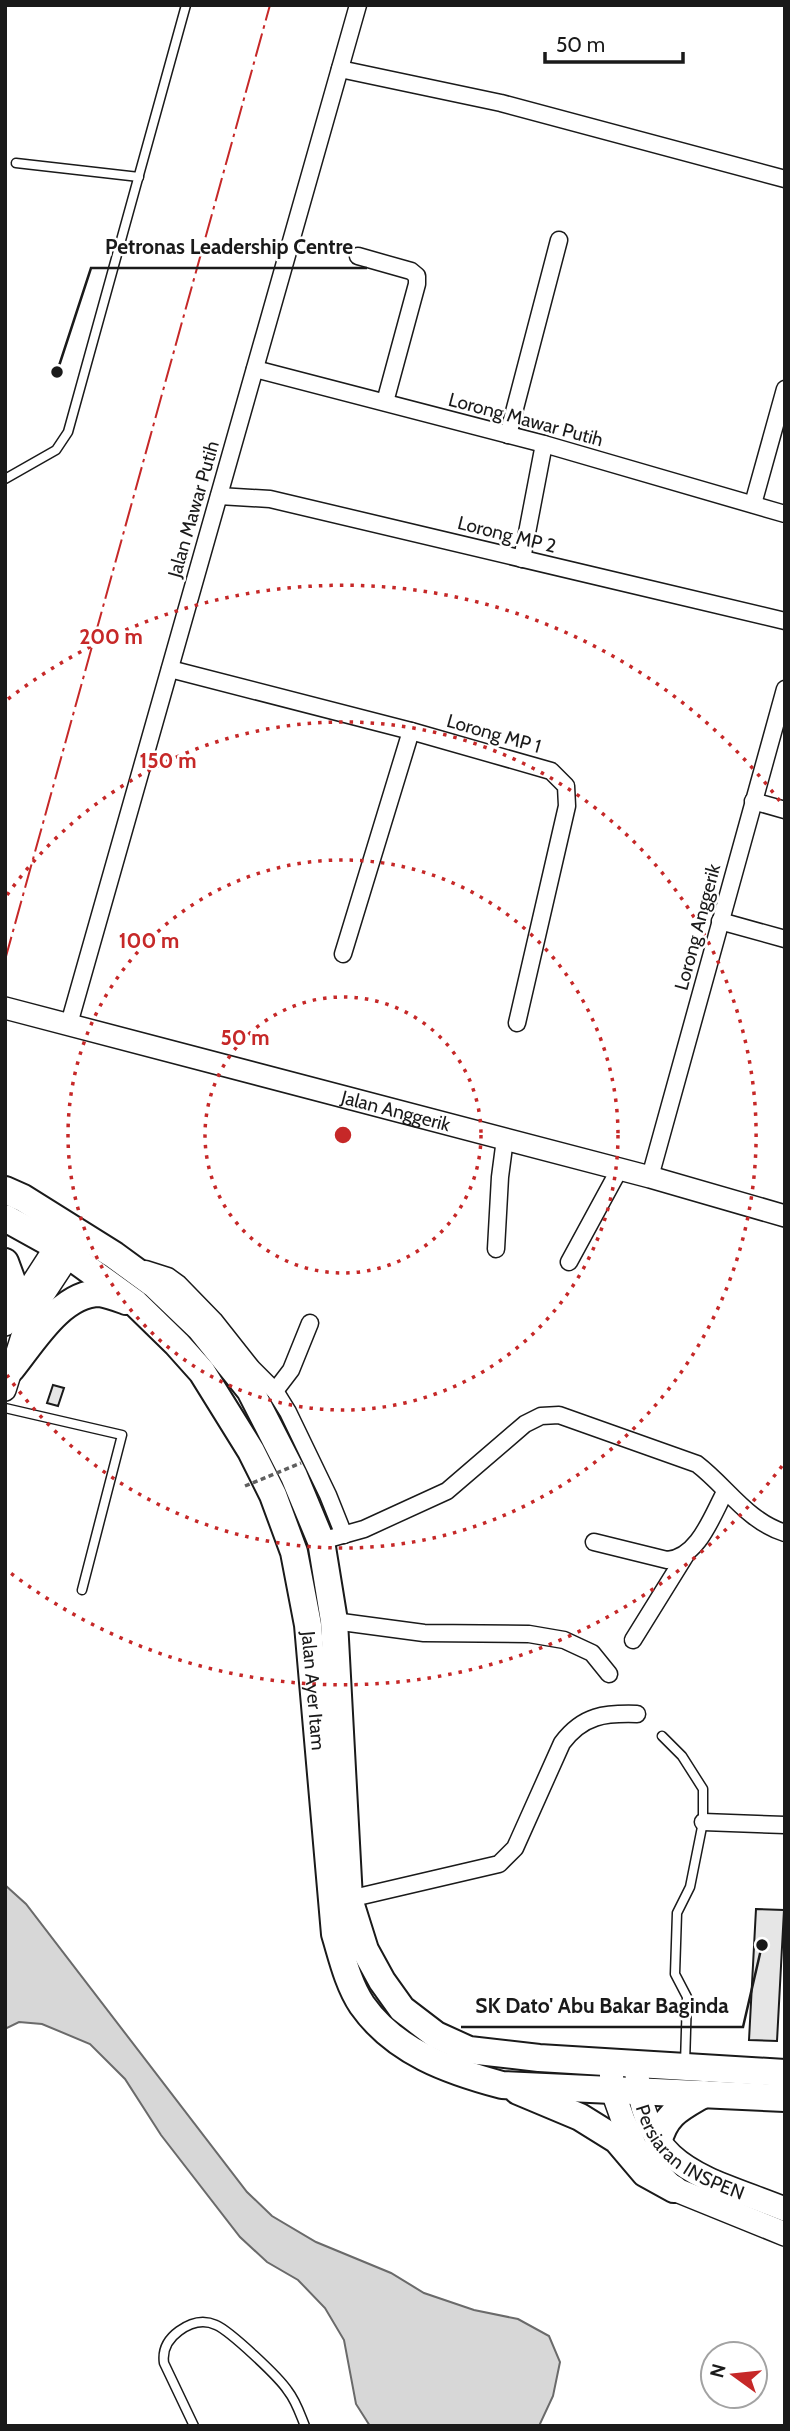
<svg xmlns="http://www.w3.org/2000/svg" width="790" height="2431" viewBox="0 0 790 2431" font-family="Cabin,sans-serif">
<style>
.water{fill:#d7d7d7;stroke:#6a6a6a;stroke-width:2}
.building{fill:#e6e6e6;stroke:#1a1a1a;stroke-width:2}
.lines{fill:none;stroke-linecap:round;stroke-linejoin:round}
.service-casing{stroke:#1a1a1a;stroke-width:11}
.minor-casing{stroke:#1a1a1a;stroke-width:19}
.tertiary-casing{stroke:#1a1a1a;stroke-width:24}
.secondary-casing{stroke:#1a1a1a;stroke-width:26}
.primary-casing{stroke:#1a1a1a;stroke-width:30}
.service{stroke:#fff;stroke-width:8}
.minor{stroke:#fff;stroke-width:16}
.tertiary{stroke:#fff;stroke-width:21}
.secondary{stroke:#fff;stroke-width:23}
.primary{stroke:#fff;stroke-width:26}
.path-bridge{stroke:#5f5f5f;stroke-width:3.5;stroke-dasharray:5 3.5;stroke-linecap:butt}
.power{stroke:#c62828;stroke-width:2;stroke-dasharray:24 5 3.5 5;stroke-linecap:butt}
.ring{fill:none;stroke:#c62828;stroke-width:3.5;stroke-dasharray:3.5 7}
.labels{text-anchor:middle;stroke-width:5;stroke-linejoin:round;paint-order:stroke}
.street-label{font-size:19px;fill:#1a1a1a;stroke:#fff}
.centre{fill:#c62828;stroke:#fff;stroke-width:3.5}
.ring-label{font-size:21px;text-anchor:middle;font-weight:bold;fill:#c62828;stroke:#fff;stroke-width:5;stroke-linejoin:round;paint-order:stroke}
.leader{fill:none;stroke:#1a1a1a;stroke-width:2.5}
.callout-dot{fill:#1a1a1a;stroke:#fff;stroke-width:2.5}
.callout-label{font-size:21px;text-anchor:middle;font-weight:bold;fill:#1a1a1a;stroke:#fff;stroke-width:5;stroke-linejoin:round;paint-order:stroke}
</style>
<rect width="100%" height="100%" fill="#fff"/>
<polygon class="water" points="5,1885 26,1904 247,2192 272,2216 316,2242 391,2273 424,2293 474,2310 518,2319 549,2336 560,2362 553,2396 539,2426 370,2426 356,2404 344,2340 325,2308 298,2280 267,2262 240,2237 161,2135 125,2079 90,2044 42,2024 19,2022 5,2029"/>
<g class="building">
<polygon points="53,1385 64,1388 58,1406 47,1403"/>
<polygon points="756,1909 784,1910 777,2041 749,2040"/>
</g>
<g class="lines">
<defs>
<g id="service">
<polyline points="16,163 139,177"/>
<polyline points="5,479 56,450 68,432 186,5"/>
<polyline points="5,1408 122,1435 82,1590"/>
<polyline points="662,1736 682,1756 703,1789 703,1822 690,1887 677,1913 675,1974 687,1997 685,2064"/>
<path d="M 194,2426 L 164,2363 C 162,2349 168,2339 179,2331 C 190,2323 203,2319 216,2325 C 230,2331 279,2377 288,2391 C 296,2401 300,2414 305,2426"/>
</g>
<g id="minor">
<polyline points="340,69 501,103 785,179"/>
<polyline points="358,256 411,271 417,276 417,284 385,402"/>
<polyline points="255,369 544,444 785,514"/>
<polyline points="508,435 559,240"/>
<polyline points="219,496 270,499 785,621"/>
<polyline points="753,504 785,389"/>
<polyline points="522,559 544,444"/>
<polyline points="170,669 411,731 551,771 566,786 567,806 517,1023"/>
<polyline points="753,801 785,810"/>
<polyline points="720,921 785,939"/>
<polyline points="343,954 411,731"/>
<polyline points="69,1024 358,5"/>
<polyline points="650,1177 785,689"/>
<polyline points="496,1249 500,1177 505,1139"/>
<polyline points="569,1262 619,1170"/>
<polyline points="146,1269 168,1276 179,1284 214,1320 252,1368 275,1391 288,1412 328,1495 344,1535"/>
<polyline points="275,1391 291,1370 310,1323"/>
<path d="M 321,1541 L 364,1529 L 447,1491 L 525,1424 L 541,1416 L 559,1415 L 697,1464 C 727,1487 747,1521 785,1533"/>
<path d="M 594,1542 L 667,1560 C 698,1558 712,1516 725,1492"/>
<polyline points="334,1621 424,1633 529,1634 564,1640 592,1653 609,1674"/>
<polyline points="633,1640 687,1553"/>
<polyline points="703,1822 785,1825"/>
<path d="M 349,1899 L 499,1864 L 515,1848 L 562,1743 C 583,1715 605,1713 637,1714"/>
</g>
<g id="tertiary">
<path id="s1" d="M 5,1008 L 650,1177 L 785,1216"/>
<polyline points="5,1325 56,1246 68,1236"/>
<polyline points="5,1390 27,1320 69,1256 73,1241"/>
</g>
<g id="secondary">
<polyline points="611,2062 612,2089 623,2120 637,2151 674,2189 785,2234"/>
<path id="s2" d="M 636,2064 C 643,2170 700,2175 785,2209"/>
</g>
<g id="primary">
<polyline points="5,1190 23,1198 114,1255 155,1285 200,1328 250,1390 294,1476 321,1541 334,1621 349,1899 365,1950 382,1981 402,2009 436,2035 469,2050 539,2058 785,2073"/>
<path id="s3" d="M 5,1218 L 56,1246 L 135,1303 L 177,1344 L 202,1372 L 251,1451 L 273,1495 L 294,1552 L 308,1625 L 335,1934 C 342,1957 348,1984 362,2005 C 395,2052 449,2071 502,2085 L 785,2098"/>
<polyline points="5,1262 12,1281 14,1311"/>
<path d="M 11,1369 C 33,1342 61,1293 100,1293 C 108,1294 118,1298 126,1301"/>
<polyline points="518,2091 580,2117 617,2140 645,2173 674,2189"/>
<path d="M 658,2143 C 665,2114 680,2108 704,2094"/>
</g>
</defs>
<use href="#service" class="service-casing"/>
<use href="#minor" class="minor-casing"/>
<use href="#tertiary" class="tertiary-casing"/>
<use href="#secondary" class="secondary-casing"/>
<use href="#primary" class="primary-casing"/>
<use href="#service" class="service"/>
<use href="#minor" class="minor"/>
<use href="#tertiary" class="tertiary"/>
<use href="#secondary" class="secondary"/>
<use href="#primary" class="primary"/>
<polyline class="path-bridge" points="245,1486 301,1463"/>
<polyline class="power" points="5,960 270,5"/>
</g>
<g class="ring">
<circle cx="343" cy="1135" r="138"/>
<circle cx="343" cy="1135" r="275"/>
<path d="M7 895A413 413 0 1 1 7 1375"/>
<path d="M782 1466A550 550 0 0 1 8 1571M8 699A550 550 0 0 1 782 804"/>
</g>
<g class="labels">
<g class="street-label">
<text transform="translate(526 419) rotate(15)" y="7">Lorong Mawar Putih</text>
<text transform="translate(193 509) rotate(-74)" y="7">Jalan Mawar Putih</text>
<text transform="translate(507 534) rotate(14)" y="7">Lorong MP 2</text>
<text transform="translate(494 733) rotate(16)" y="7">Lorong MP 1</text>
<text transform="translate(697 927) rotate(-75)" y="7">Lorong Anggerik</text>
<text dy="7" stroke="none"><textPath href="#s1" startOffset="404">Jalan Anggerik</textPath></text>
<text dy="7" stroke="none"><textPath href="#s3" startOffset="595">Jalan Ayer Itam</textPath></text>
<text dy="7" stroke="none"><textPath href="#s2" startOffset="112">Persiaran INSPEN</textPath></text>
</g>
</g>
<circle cx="343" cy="1135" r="10" class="centre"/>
<g class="ring-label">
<text x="111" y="644">200 m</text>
<text x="168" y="768">150 m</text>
<text x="149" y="948">100 m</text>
<text x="245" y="1045">50 m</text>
</g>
<path class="leader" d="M57 372L91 268H367M762 1945L743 2027H461"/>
<g class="callout-dot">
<circle cx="57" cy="372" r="7"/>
<circle cx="762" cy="1945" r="7"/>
</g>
<g class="callout-label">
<text x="229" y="254">Petronas Leadership Centre</text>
<text x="602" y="2013">SK Dato' Abu Bakar Baginda</text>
</g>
<rect width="790" height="2431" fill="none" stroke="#1a1a1a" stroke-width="14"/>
<g transform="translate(734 2375) rotate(285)"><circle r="33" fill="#ffffff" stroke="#a3a3a3" stroke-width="2"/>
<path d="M0-5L12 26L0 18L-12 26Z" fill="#c62828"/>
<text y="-10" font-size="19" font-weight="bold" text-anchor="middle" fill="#1a1a1a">N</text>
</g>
<path d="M545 52v10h138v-10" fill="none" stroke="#1a1a1a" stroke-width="3.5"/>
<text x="556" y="52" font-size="21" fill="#1a1a1a" stroke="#ffffff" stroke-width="5" paint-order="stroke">50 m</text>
</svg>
